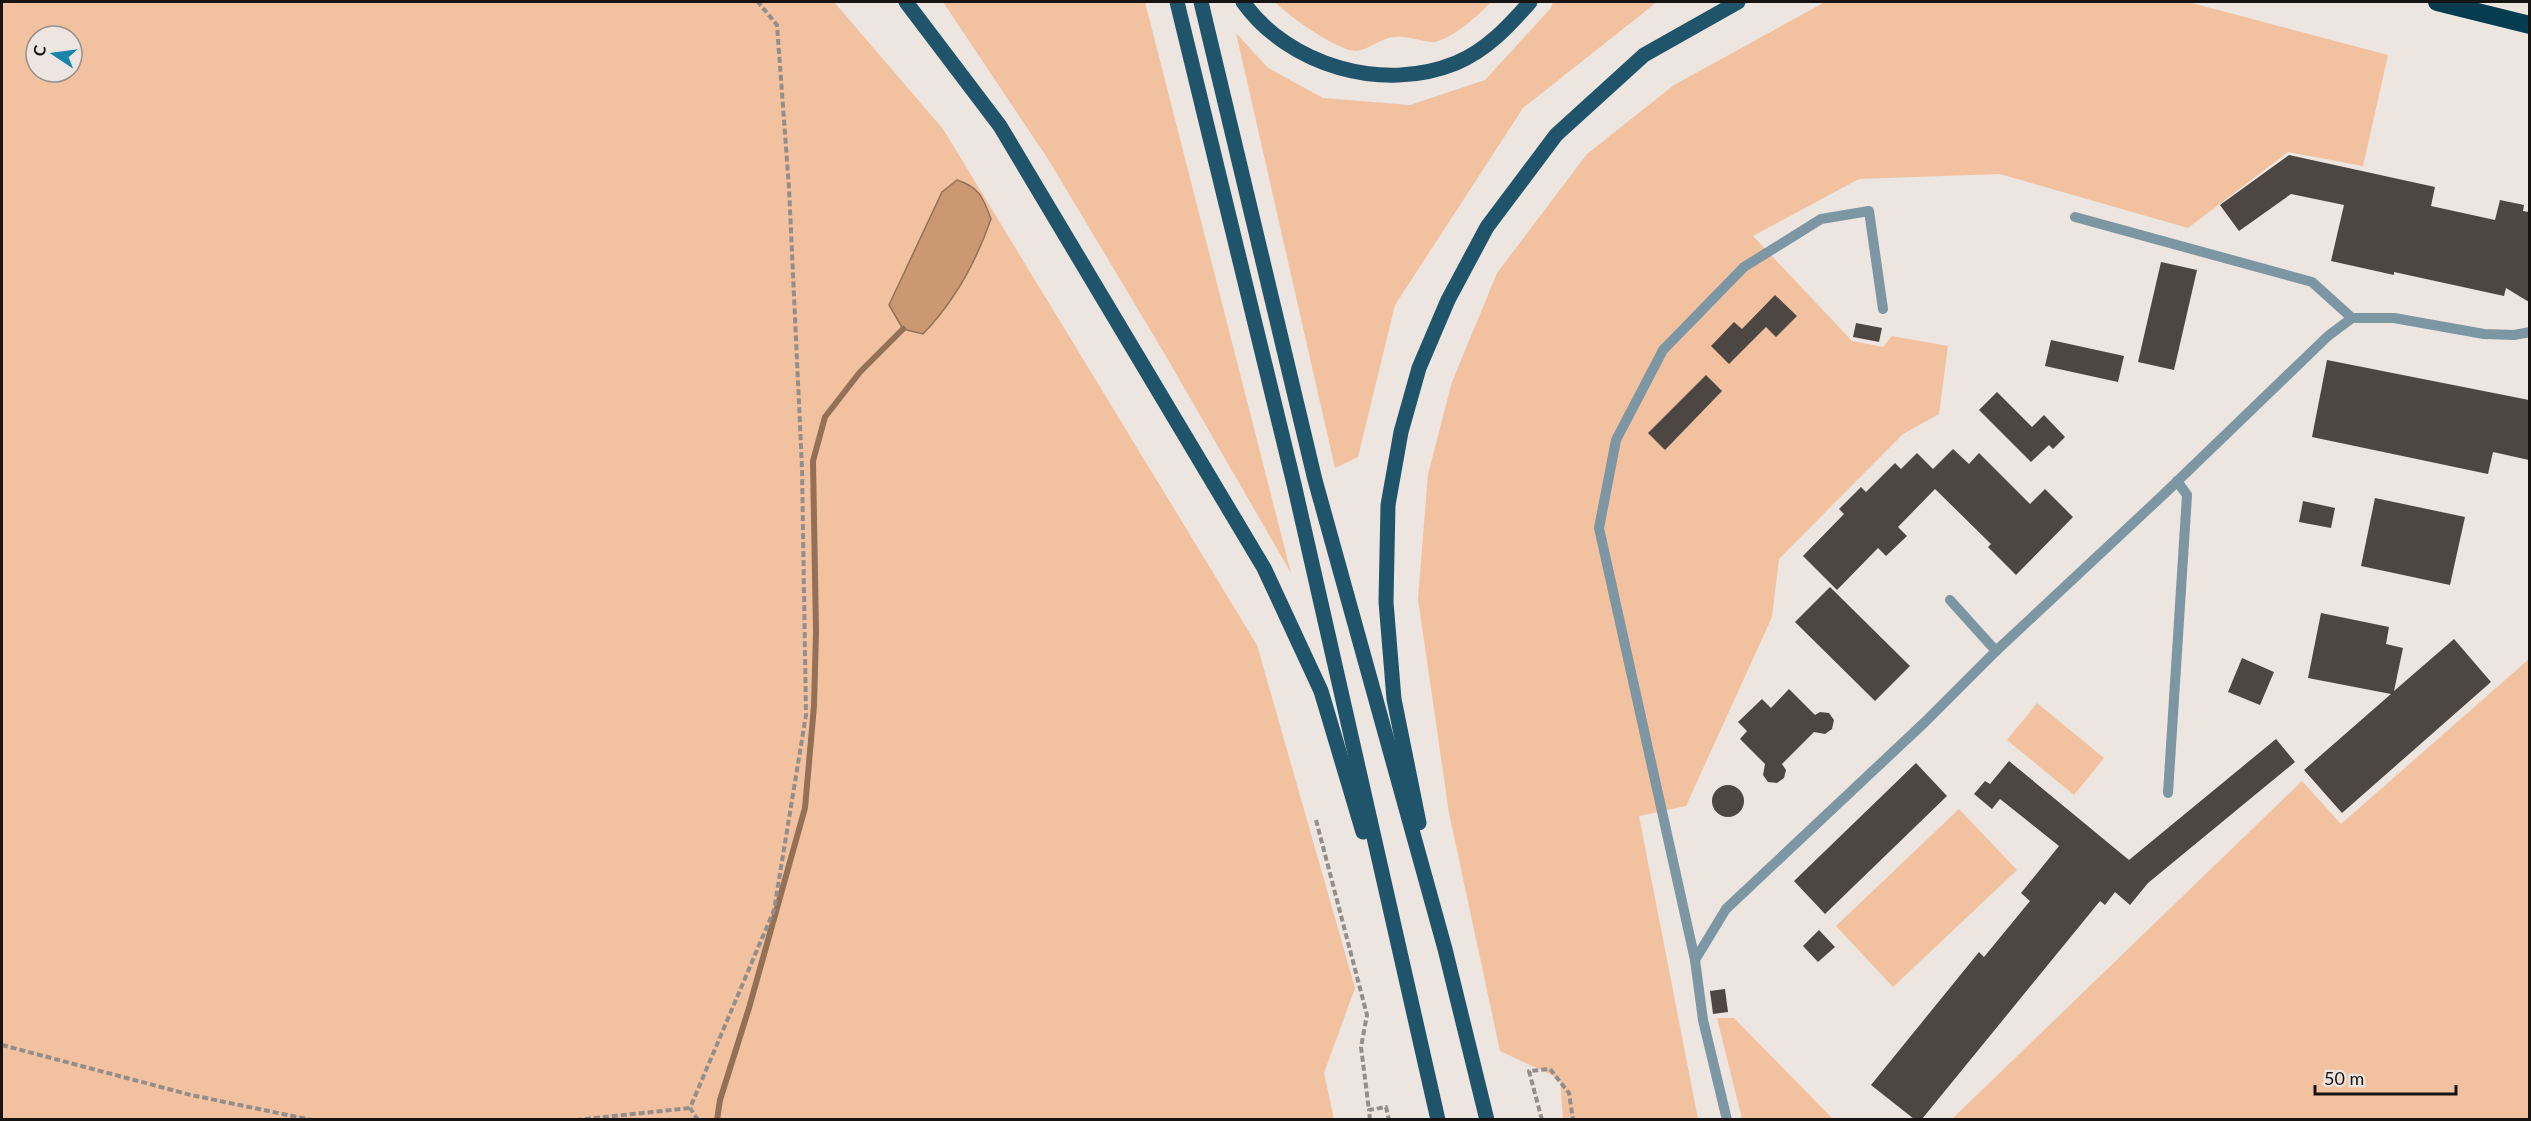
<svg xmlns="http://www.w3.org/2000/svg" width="2531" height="1121" viewBox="0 0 2531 1121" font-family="Lato,sans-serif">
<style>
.green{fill:#f2c2a0;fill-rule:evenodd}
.water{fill:#ca9873;stroke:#947056;stroke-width:1.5}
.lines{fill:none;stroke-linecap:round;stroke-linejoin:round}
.stream{stroke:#947056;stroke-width:6}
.building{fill:#4d4743}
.path{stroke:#948e8b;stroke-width:4;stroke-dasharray:6 3;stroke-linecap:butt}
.service{stroke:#7c96a3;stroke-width:10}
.primary{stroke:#20546b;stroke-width:15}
.motorway{stroke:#063c50;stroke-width:18}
</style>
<rect width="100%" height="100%" fill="#ece5e0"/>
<g class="green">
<path d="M 2,2 L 834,2 L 943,129 L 1257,645 L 1355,988 L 1324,1073 L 1334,1119 L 2,1120 ZM 36,36 L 72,36 L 72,72 L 36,72 Z"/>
<polygon points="943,2 1145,2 1291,573 1167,358 1048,159"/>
<path d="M 1275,2 L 1491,2 C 1480,14 1448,43 1431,42 C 1418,41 1410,36 1395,37 C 1382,37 1370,49 1357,51 C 1339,52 1287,15 1275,2 Z"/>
<polygon points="1553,2 1657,2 1523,108 1395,305 1358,457 1335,468 1236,33 1268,68 1323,98 1410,105 1485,80 1551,8"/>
<polygon points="1825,2 2188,2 2388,55 2363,166 2288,152 2188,228 2000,174 1859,179 1753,236 1852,341 1883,347 1892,336 1948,346 1939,414 1903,434 1779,559 1772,617 1686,806 1639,816 1698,1119 1563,1119 1560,1079 1500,1051 1449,813 1418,599 1428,474 1452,382 1497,273 1587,154 1674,85"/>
<polygon points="2529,659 2529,1119 1952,1119 2302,781 2341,824"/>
<polygon points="2037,703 2104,758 2074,795 2007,740"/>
<polygon points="1959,809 2017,870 1893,987 1836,926"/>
<polygon points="1717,1018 1734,1018 1833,1119 1742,1119"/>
</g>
<path class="water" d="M 957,180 C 979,187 983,197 991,219 C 976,262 955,301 923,334 L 903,329 L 889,305 L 942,192 Z"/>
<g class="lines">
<polyline class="stream" points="717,1120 720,1100 749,1008 805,808 814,706 816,632 813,461 825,417 860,372 903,329"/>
</g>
<g class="building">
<polygon points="2289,155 2435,187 2431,206 2495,220 2500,200 2524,205 2523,211 2529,212 2529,302 2506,288 2504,296 2394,272 2394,275 2331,261 2344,205 2291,194 2239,231 2220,205"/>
<polygon points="2161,262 2197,270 2174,370 2138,362"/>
<polygon points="1775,295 1797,316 1776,337 1766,327 1729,364 1711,346 1734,322 1742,329"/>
<polygon points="1856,323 1882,328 1879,342 1853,337"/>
<polygon points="2051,340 2124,356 2118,382 2045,366"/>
<polygon points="2327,360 2529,400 2529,460 2493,452 2488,474 2312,437"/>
<polygon points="1706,375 1722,391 1665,450 1648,433"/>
<polygon points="1997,392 2032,427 2044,415 2065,437 2053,449 2049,445 2031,462 1979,410"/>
<polygon points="1953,449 1969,464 1979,453 2030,504 2045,489 2073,517 2016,575 1988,547 1991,544 1935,489 1898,527 1907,536 1886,556 1878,548 1837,590 1803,556 1844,514 1839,509 1861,487 1866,492 1895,463 1901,469 1917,453 1933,469"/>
<polygon points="2375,498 2465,517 2450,585 2361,566"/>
<polygon points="2303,501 2335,508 2331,528 2299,522"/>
<polygon points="1830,587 1910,666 1875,701 1795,622"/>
<polygon points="2321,613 2389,627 2386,644 2403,648 2394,691 2454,639 2491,682 2342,813 2304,770 2391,694 2308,678"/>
<polygon points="2242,658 2274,672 2260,705 2228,692"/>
<polygon points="1789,689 1815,715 1820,712 1829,713 1834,720 1832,729 1825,734 1814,732 1782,764 1786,770 1784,778 1777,783 1768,782 1763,775 1765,764 1740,739 1747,731 1738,722 1762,699 1771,708"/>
<polygon points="2276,739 2295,762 2148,883 2130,905 2115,892 2105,905 2100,901 1922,1119 1914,1119 1871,1085 1979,952 1984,957 2030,901 2021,893 2059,846 2000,799 1992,809 1974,794 1985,781 1990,784 2009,761 2129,860"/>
<polygon points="1916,763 1947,796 1825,914 1794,881"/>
<circle cx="1728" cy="801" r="16"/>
<polygon points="1819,930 1835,947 1818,962 1803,946"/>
<polygon points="1725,989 1728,1012 1713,1014 1710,991"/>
</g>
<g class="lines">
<g class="path">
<polyline points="1316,820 1367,1015 1361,1047 1369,1110"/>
<polyline points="2,1045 191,1095 312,1120"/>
<polyline points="576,1120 690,1108"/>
<polyline points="698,1120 690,1108 774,910 806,715 802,468 789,188 777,25 758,2"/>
<polyline points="1370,1120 1369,1110 1386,1107 1389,1120"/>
<polyline points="1542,1120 1529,1071 1550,1069 1569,1093 1573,1120"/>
</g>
<g class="service">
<polyline points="2075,217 2312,282 2352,318"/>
<polyline points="1950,600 1996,651"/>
<polyline points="2168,793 2187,495 2177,481"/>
<polyline points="1695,960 1599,528 1616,440 1663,350 1744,267 1821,219 1869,211 1883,309"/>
<polyline points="1727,1120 1703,1020 1695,960 1726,909 1925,722 1996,651 2163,495 2328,336 2352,318 2394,318 2484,334 2514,335 2530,332"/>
</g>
<g class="primary">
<polyline points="906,2 1000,126 1264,568 1321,691 1363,832"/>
<polyline points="1177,2 1294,484 1438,1120"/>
<polyline points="1201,2 1315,480 1445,949 1487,1120"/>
<path d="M 1243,2 C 1289,66 1383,93 1456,63 C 1487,50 1509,26 1530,2"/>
<polyline points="1419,823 1394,699 1386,602 1388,505 1401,432 1419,368 1448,300 1487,227 1556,135 1644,55 1738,2"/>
</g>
<polyline class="motorway" points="2437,2 2530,25"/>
</g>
<rect width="2531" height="1121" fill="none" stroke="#161312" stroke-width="6"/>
<g transform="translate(54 54) rotate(283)"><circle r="28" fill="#ece5e0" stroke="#96918e" stroke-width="1.5"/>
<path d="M0-4.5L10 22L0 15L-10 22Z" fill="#1985ad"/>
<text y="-9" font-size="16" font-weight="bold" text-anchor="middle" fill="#161312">С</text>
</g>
<path d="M2315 1085v9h141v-9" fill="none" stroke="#161312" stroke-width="3"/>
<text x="2324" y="1085" font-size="18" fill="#161312" stroke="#ece5e0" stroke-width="4.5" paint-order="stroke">50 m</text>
</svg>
